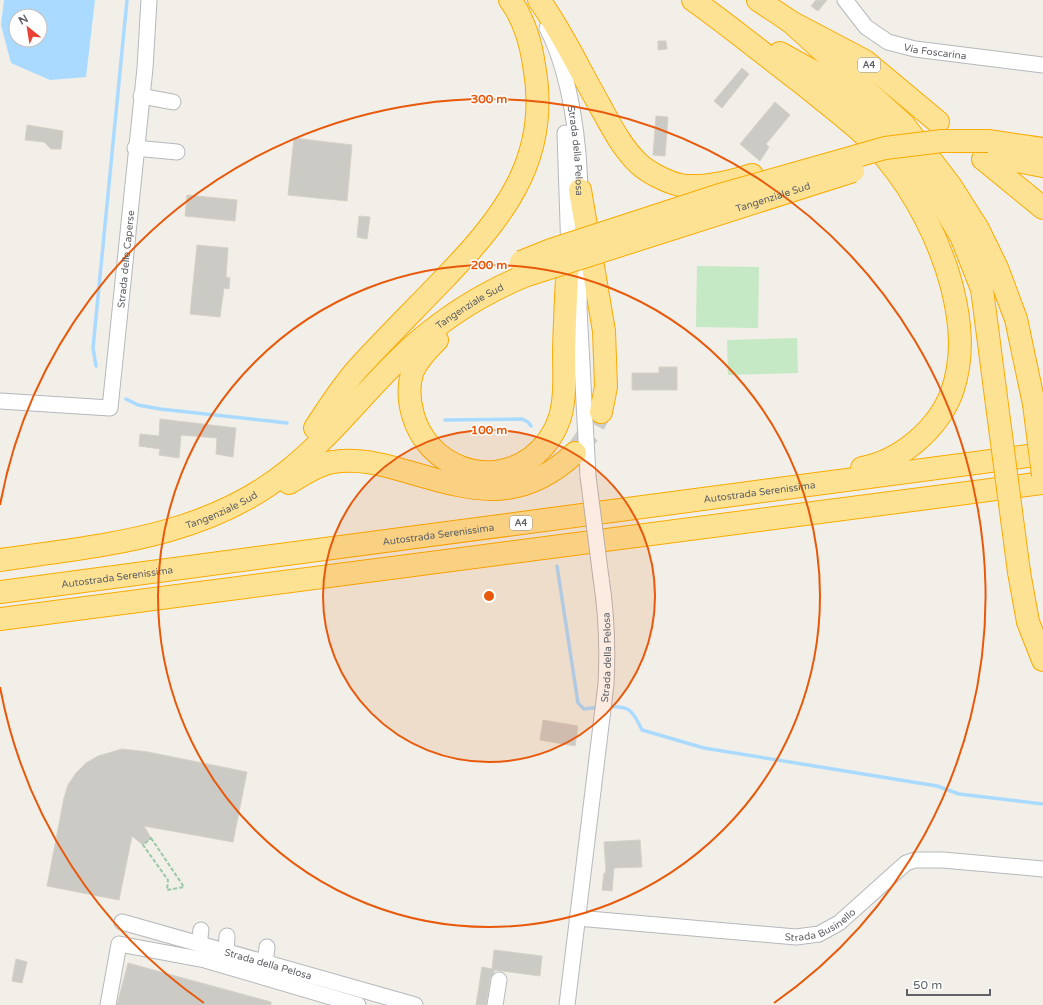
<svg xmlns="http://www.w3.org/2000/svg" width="1043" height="1005" viewBox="0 0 1043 1005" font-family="'Varela Round',sans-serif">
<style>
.green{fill:#c5e8c5}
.water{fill:#aadaff;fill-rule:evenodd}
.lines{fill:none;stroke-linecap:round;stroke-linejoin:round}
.stream{stroke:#aadaff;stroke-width:3.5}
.building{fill:#cccac5;stroke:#d6d1c6}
.highway-tunnel{stroke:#ccccc8;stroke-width:22;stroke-dasharray:22 11;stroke-linecap:butt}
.minor-casing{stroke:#b5b8bc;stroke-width:17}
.highway-casing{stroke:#f9ab00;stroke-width:24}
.path{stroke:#9cc7a9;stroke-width:2;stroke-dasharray:4 2;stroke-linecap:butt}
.minor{stroke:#fff;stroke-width:15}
.highway{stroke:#fde293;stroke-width:22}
.minor-bridge-casing{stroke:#b5b8bc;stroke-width:17;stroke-linecap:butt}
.highway-bridge-casing{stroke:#f9ab00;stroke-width:24;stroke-linecap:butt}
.minor-bridge{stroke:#fff;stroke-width:15}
.highway-bridge{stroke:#fde293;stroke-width:22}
.ring{fill:none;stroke:#e8590c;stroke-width:2}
.labels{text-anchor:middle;stroke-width:3;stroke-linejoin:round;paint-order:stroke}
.shield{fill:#fff;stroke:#8f9295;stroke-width:1}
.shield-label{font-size:9px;font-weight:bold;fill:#5f6368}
.street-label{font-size:10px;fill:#5f6368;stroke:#fff}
.centre{fill:#e8590c;stroke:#fff;stroke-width:2}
.ring-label{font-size:12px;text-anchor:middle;font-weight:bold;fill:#e8590c;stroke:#fff;stroke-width:3;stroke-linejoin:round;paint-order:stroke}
</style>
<rect width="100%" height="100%" fill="#f1efe8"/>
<g class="green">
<polygon points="697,266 759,267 758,328 696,327"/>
<polygon points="797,338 798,373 728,375 727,340"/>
</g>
<path class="water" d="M 4,0 L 95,0 L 86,77 L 50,80 L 11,63 L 1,25 ZM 16,16 L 40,16 L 40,40 L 16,40 Z"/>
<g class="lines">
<g class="stream">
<polyline points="96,366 93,348 127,0"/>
<polyline points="126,399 138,405 160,409 287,423"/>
<polyline points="445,420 522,419 528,422 531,426"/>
<polyline points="557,566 578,703 584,709 600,707"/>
<path d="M 606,707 C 629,705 632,709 642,730 L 704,748 L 937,786 L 959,794 L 1043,804"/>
</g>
</g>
<g class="building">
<polygon points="816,0 827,0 818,11 811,6"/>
<polygon points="658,41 666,41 667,49 658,50"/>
<polygon points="742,68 749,74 722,108 714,101"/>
<polygon points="775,102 790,115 766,144 769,147 760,161 740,144"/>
<polygon points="656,116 668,117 665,156 653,155"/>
<polygon points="27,125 63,131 61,149 51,149 44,142 25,140"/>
<polygon points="294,138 352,145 347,201 288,195"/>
<polygon points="187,195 237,200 235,221 185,216"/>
<polygon points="359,216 370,217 367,239 357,237"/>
<polygon points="197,245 228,248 226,277 230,278 229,289 224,288 220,317 190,314"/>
<polygon points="659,367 677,367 677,390 632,390 632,373 659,373"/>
<polygon points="160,419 236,428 233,457 216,454 217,438 181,435 179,458 159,455 160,449 139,446 140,434 159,436"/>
<polygon points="543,720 578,726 575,746 540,740"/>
<polygon points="122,749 148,752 247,772 233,842 144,826 151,838 143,845 132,836 119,900 47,886 64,798 68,785 76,773 86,763 98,756"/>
<polygon points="640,840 642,867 614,868 612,891 602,890 604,873 606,873 604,842"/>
<polygon points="494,950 542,956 540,976 495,970 490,979 486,1005 476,1005 482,967 492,969"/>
<polygon points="16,959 27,962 22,983 12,981"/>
<polygon points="128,963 271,1002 271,1005 117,1005"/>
</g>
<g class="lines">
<polyline class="highway-tunnel" points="576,452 590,432 601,412"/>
<defs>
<g id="minor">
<path id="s1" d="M 845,0 L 866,27 L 888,42 L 915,49 L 1043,65"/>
<path id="s2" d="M 547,28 C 571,75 580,146 580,199"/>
<polyline points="141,96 173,102"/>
<polyline points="565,133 569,253"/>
<polyline points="135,148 177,152"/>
<polyline points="580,249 579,309 588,476"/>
<path id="s3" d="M 0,401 L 110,408 L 145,68 L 149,0"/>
<path id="s4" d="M 577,918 L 796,937 L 819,934 L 839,923 L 906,863 L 915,860 L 943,860 L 1043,869"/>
<path id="s5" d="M 122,922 L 415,1005"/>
<polyline points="199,944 201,930"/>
<polyline points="226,952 227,936"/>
<polyline points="265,963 267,947"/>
<polyline points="108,1005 119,944 205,960 358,1005"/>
<polyline points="495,1005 499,980"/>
<path id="s6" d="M 567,1005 L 606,684 C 608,646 607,616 601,578"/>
</g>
<g id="highway">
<path d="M 539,0 C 563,33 580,71 600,106 C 611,126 622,148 639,164 C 649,173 667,182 680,185 C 703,189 730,182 752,175"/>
<path d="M 693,0 C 731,27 766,56 803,84 C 831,107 862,129 885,157 C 916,194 940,241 952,287 C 961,323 964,357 952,392 C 938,429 901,461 862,468"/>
<polyline points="758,0 791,22 865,61 938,122"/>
<polyline points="791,22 904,125 950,185 978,229 997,268 1016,319 1034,404"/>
<polyline points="780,53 834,83 893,136 931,186 961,236 982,289 997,405"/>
<polyline points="988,141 1043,149"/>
<polyline points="992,156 1043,166"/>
<polyline points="983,159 1043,208"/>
<polyline points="580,190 604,331 606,387 601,412"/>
<path d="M 437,340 C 428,349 417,360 412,373 C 408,387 409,401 413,415 C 427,465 487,490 531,458 C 544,448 555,433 560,417 C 566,396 564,372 564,351 C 565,317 566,284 569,251"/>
<path d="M 315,428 C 329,407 343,384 361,365 C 386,338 413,311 439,284 C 501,220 552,160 534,65 C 531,43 523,17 510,0"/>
<path d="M 289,483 C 302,475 318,464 333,462 C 358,458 381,464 405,471 C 471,490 518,506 575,453"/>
<path id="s7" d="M 0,560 C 102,545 206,538 289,470 C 335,433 370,384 414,345 C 448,315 485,292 527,275"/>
<polyline points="1019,572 1028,622 1043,660"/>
<path id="s8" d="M 0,592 L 1043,454"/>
<polyline points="0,619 1043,483"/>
</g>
</defs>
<use href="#minor" class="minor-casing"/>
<use href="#highway" class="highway-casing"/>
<polygon class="path" points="151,838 184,887 167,890 168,880 143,845"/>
<use href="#minor" class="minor"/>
<use href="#highway" class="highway"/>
<defs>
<polyline id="minor-bridge" points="588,476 601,578"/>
<g id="highway-bridge">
<polyline points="521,262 551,250 723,194 885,148 942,141 988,141"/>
<path id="s9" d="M 527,275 L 853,171"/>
<polyline points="1034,404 1043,475"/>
<polyline points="997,405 1019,572"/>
</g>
</defs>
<use href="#minor-bridge" class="minor-bridge-casing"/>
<use href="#highway-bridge" class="highway-bridge-casing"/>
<use href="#minor-bridge" class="minor-bridge"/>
<use href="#highway-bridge" class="highway-bridge"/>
</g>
<circle cx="489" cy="596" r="166" fill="#e8590c" fill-opacity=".12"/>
<g class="ring">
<circle cx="489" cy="596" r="166"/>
<circle cx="489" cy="596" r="331"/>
<path d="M204 1003A497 497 0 0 1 0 687M0 505A497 497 0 1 1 774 1003"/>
</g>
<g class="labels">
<g class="shield">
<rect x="858" y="58" width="22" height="14" rx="3"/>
<rect x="510" y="516" width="22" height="14" rx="3"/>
</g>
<g class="shield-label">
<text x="869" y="68">A4</text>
<text x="521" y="526">A4</text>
</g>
<g class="street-label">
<text dy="4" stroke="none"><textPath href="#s1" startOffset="109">Via Foscarina</textPath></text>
<text dy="4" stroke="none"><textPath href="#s2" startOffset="127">Strada della Pelosa</textPath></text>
<text dy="4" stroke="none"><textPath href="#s9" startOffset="258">Tangenziale Sud</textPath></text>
<text dy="4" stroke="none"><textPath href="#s3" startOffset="260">Strada delle Caperse</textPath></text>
<text dy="4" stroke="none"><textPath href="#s7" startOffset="552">Tangenziale Sud</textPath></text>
<text dy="4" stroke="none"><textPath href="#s8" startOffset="766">Autostrada Serenissima</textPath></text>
<text dy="4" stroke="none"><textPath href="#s7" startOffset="228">Tangenziale Sud</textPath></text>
<text dy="4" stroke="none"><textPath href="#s8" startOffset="442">Autostrada Serenissima</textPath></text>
<text dy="4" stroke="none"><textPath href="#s8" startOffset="118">Autostrada Serenissima</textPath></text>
<text dy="4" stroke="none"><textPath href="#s6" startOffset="350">Strada della Pelosa</textPath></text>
<text dy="4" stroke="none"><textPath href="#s4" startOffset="247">Strada Businello</textPath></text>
<text dy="4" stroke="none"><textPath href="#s5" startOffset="152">Strada della Pelosa</textPath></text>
</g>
</g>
<circle cx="489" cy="596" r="6" class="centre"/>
<g class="ring-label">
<text x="489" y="103">300 m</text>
<text x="489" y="269">200 m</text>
<text x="489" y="434">100 m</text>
</g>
<g transform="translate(28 28) rotate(330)"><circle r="19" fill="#ffffff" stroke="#bfc1c3"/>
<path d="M0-3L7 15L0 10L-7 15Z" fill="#ea4335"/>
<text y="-6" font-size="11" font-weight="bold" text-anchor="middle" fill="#5f6368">N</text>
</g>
<path d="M907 989v6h83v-6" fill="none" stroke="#5f6368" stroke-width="2"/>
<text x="913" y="989" font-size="12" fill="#5f6368" stroke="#ffffff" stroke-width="3" paint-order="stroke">50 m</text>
</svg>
